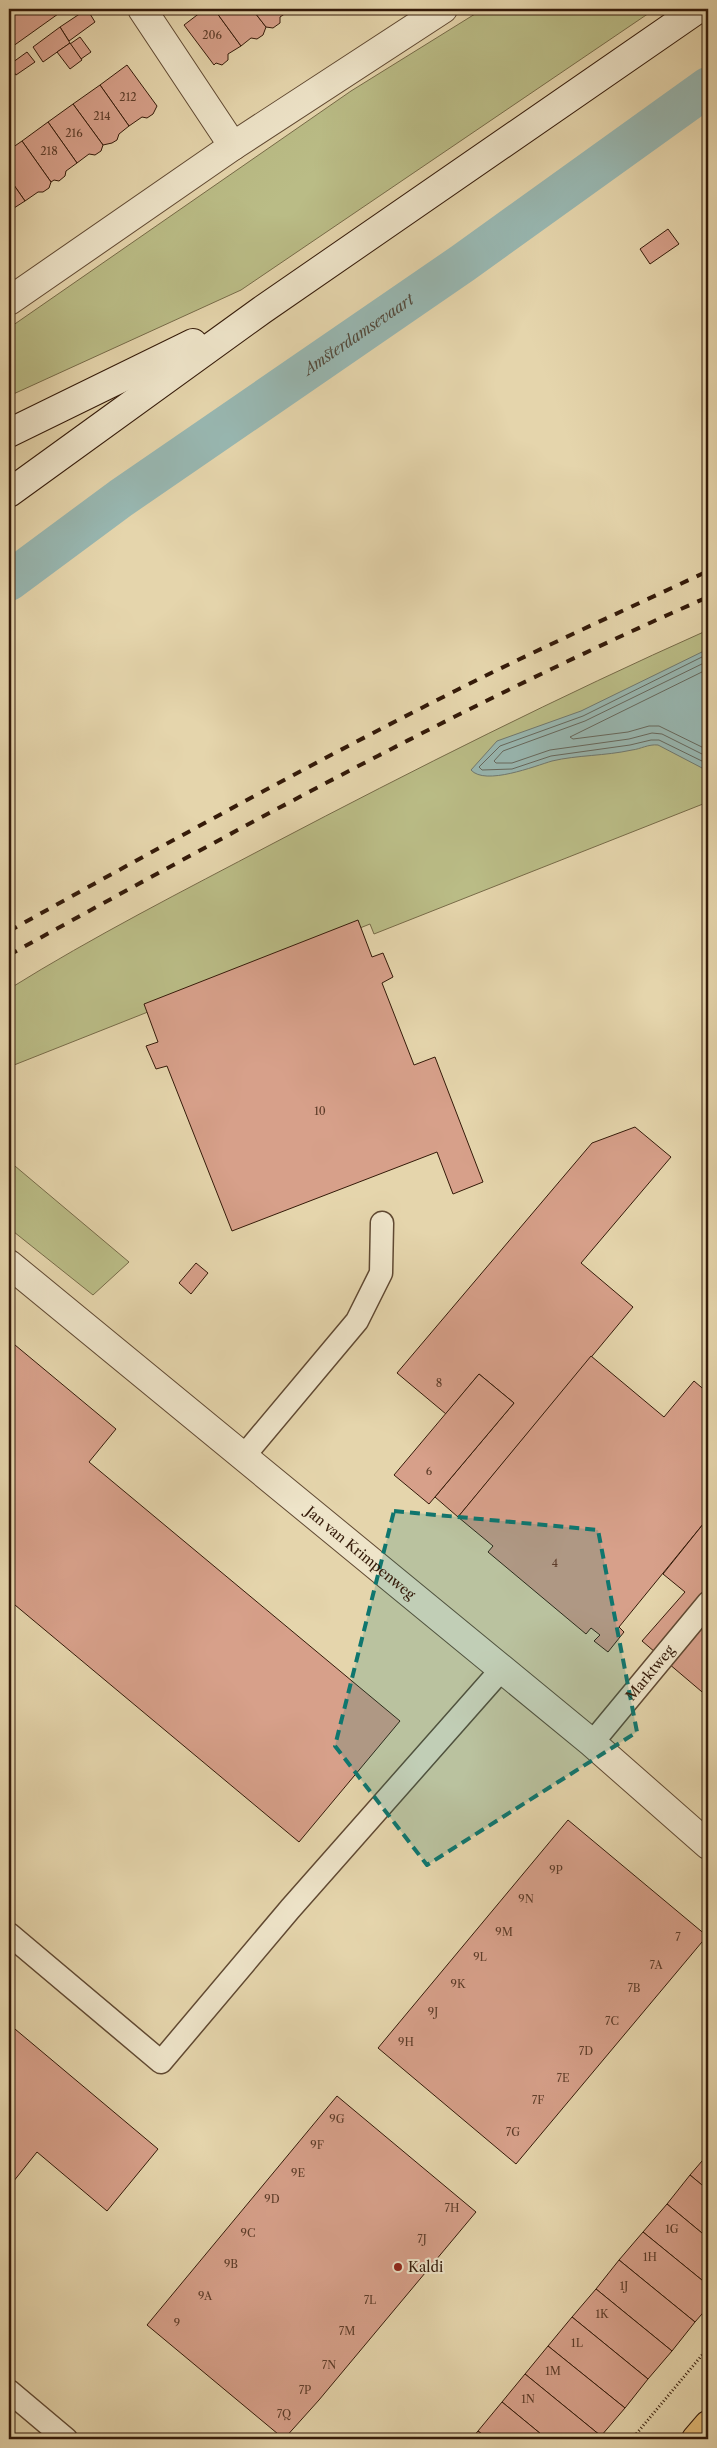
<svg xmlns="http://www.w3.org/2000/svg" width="717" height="2448" viewBox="0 0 717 2448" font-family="'Libre Caslon Text',serif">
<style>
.green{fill:#babc86;stroke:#776b48}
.water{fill:#98b7b1;stroke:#70786e}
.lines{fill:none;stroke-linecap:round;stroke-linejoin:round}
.shore{stroke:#66685d;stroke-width:1}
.canal{stroke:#98b7b1;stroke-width:40}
.building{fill:#d7a08a;stroke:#341a09}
.service-casing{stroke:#604932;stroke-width:25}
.minor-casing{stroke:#604932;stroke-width:30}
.secondary-casing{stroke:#341a09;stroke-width:30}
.primary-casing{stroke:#341a09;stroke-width:30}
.path{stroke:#341a09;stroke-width:3;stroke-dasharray:1 2.5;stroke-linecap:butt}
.service{stroke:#eee4c9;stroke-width:22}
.minor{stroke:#eee4c9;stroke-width:28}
.secondary{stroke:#eee4c9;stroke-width:28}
.primary{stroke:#e2ba76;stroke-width:28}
.rail{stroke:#341a09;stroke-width:4;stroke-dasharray:9 9;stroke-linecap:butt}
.marked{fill:#0f766e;fill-opacity:0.2;stroke:#0f766e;stroke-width:4;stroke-dasharray:10 6;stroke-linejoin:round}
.poi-dot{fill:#8f2418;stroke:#eee4c9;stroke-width:2}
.labels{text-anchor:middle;stroke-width:4;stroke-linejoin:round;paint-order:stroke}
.number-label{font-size:11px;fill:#5d3c29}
.street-label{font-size:14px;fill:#341a09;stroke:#eee4c9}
.poi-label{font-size:14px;fill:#341a09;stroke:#eee4c9;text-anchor:start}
.water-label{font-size:15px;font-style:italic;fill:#52493b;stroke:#eee4c9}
</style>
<rect width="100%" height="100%" fill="#e5d5ac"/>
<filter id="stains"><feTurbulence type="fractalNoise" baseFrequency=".004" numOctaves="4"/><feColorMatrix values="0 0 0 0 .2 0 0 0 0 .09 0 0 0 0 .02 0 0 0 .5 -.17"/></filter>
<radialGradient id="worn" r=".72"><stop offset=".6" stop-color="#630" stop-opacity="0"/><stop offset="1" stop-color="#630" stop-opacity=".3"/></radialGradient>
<g class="green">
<polygon points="483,9 655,9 241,290 9,396 9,328 351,91"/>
<path d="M 708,630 L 708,802 L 374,934 L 370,924 L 9,1067 L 9,989 C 94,936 183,891 272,844 C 415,769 560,696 708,630 Z"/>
<polygon points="9,1161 129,1262 93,1295 9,1228"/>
</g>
<path class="water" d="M 708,649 L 708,769 L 704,769 L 658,745 C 648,744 641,749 632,750 C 605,756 577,755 552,761 C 535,766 485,786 471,770 L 497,741 L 581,711 Z"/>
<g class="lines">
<g class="shore">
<polyline points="708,654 583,716 500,746 479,767 482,770 512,769 551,756 630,745 651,740 659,740 708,764"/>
<polyline points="708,661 585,721 503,751 494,761 496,763 512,763 550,750 629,739 652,733 662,734 708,757"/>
<polyline points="708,669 570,737 573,739 628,732 649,726 659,726 708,750"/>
</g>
<path class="canal" id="s1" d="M 9,581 L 121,498 L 463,263 L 708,87"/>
</g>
<g class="building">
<polygon points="9,9 65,9 9,49"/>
<polygon points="87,9 95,22 69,41 60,27"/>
<polygon points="205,9 214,9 241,46 228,54 228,60 222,65 216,63 214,65 184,25"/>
<polygon points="214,9 252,9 266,27 263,35 257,39 251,38 241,46"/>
<polygon points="252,9 292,9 280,17 280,23 273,28 266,27"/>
<polygon points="60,27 70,43 43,62 33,47"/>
<polygon points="80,37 91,52 81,59 70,44"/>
<polygon points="70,43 82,60 70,69 57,52"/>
<polygon points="27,52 35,62 16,75 9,65"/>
<polygon points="127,65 157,106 153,114 147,118 142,117 129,126 100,85"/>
<polygon points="9,68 15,76 9,81"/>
<polygon points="100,85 129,126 119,134 117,140 112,143 103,145 73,104"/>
<polygon points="73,104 103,145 101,151 95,155 89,154 77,163 48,122"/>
<polygon points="48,122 77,163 66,171 65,176 59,181 54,180 51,182 22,141"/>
<polygon points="22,141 51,182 49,188 43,192 38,192 25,201 9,178 9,150"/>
<polygon points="9,178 25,201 14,208 13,214 9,217"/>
<polygon points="668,229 679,244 650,264 640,249"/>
<polygon points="358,920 372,957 383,953 393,977 382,983 414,1065 435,1057 483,1182 453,1194 437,1152 232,1231 167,1066 156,1069 146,1046 158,1042 144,1004"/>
<polygon points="635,1127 671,1157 581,1263 633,1307 458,1517 435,1497 514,1403 479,1374 446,1414 397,1373 592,1143"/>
<polygon points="196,1263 208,1273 191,1294 179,1283"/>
<polygon points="9,1340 116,1429 89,1462 400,1721 299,1842 9,1600"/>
<polygon points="591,1356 664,1417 694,1381 708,1393 708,1518 619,1627 624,1632 608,1652 594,1641 600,1635 591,1628 586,1634 488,1552 493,1546 458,1517"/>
<polygon points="479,1374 514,1403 429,1504 394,1475"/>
<polygon points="708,1518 708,1697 642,1641 685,1592 663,1574"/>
<polygon points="568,1820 707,1936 516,2164 378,2048"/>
<polygon points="9,2024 158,2149 107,2211 37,2152 9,2187"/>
<polygon points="337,2096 476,2212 319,2400 284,2439 147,2325"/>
<polygon points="708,2154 708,2190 690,2175"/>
<polygon points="690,2175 708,2190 708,2238 667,2204"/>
<polygon points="667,2204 708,2238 708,2285 643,2232"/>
<polygon points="643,2232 708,2285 708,2307 695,2322 619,2260"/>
<polygon points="619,2260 695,2322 672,2351 596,2289"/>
<polygon points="596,2289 672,2351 648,2379 572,2317"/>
<polygon points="572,2317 648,2379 625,2408 548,2346"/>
<polygon points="548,2346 625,2408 601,2436 525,2374"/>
<polygon points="525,2374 601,2436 598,2439 547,2439 502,2402"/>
<polygon points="502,2402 547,2439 488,2439 478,2431"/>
<polygon points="478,2431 488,2439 471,2439"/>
</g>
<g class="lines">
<defs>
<g id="service">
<polyline points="243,1457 357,1321 381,1273 382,1223"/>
<path id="s2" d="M 592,1743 L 708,1603"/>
<polyline points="9,1934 161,2062 290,1909 501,1670"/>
<polyline points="9,2391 66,2439"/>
</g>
<g id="minor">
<polyline points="142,9 233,146"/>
<polyline points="9,301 233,146 443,9"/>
<path id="s3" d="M 9,1264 L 592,1743 L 708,1845"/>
</g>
<g id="secondary">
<polyline points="9,433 193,343"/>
<polyline points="9,493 262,310 698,9"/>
</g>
<polyline id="primary" points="696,2439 708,2425"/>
</defs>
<use href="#service" class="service-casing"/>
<use href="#minor" class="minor-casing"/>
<use href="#secondary" class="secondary-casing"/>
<use href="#primary" class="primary-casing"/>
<polyline class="path" points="632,2439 708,2348"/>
<use href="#service" class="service"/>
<use href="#minor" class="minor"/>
<use href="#secondary" class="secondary"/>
<use href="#primary" class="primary"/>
<g class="rail">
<path d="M 9,931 C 157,849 304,767 455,691 C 538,649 623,611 708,571"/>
<path d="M 9,955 C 238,829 468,702 708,597"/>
</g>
</g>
<path class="marked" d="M 394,1511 L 598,1530 L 637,1732 L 427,1865 L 335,1746 Z"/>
<circle class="poi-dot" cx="398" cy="2267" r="5"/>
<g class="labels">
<g class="number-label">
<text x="212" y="39">206</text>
<text x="128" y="101">212</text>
<text x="102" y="120">214</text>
<text x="74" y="137">216</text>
<text x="49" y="155">218</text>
<text x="320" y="1115">10</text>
<text x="439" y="1387">8</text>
<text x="429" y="1475">6</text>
<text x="555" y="1567">4</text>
<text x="556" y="1874">9P</text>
<text x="526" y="1903">9N</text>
<text x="504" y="1936">9M</text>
<text x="678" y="1941">7</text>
<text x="480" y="1961">9L</text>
<text x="656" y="1969">7A</text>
<text x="458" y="1988">9K</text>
<text x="634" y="1992">7B</text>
<text x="433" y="2016">9J</text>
<text x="612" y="2025">7C</text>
<text x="406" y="2046">9H</text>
<text x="586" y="2055">7D</text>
<text x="563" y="2082">7E</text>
<text x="538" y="2104">7F</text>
<text x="337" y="2123">9G</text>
<text x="513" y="2136">7G</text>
<text x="317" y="2149">9F</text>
<text x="298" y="2177">9E</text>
<text x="272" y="2203">9D</text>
<text x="452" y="2212">7H</text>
<text x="672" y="2233">1G</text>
<text x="248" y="2237">9C</text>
<text x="422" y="2243">7J</text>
<text x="650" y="2261">1H</text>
<text x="231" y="2268">9B</text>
<text x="624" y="2290">1J</text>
<text x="205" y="2300">9A</text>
<text x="370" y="2304">7L</text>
<text x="602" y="2318">1K</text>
<text x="177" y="2327">9</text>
<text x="347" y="2335">7M</text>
<text x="577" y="2347">1L</text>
<text x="329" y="2369">7N</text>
<text x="553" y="2375">1M</text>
<text x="305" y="2394">7P</text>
<text x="528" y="2403">1N</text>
<text x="284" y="2418">7Q</text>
</g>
<g class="street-label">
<text dy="5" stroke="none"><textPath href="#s3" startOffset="455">Jan van Krimpenweg</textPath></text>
<text dy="5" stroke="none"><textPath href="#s2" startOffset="91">Marktweg</textPath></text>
</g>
<g class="poi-label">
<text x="408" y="2272">Kaldi</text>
</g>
<g class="water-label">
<text dy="5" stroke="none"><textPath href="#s1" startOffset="428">Amsterdamsevaart</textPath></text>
</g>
</g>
<rect width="717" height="2448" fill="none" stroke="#e5d5ac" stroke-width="30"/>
<rect x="10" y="10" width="697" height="2428" fill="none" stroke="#341a09" stroke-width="2.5"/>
<rect x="15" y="15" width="687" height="2418" fill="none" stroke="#341a09"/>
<rect width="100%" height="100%" filter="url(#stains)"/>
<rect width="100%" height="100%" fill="url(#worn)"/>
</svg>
